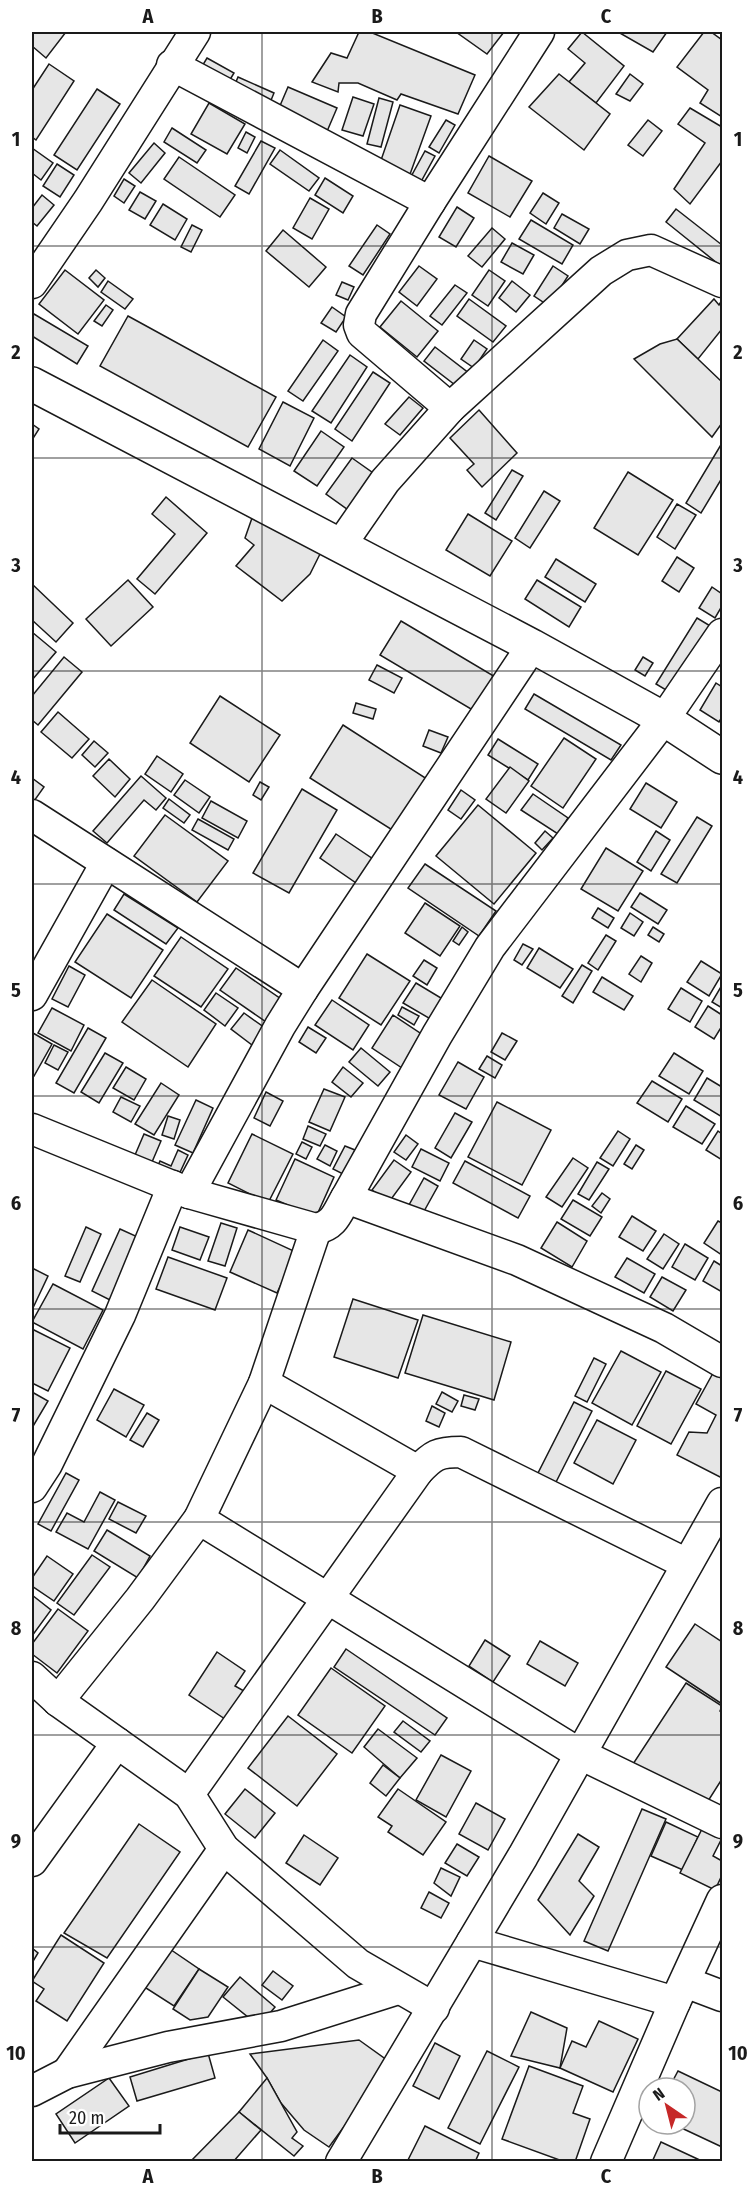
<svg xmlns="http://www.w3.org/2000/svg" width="754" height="2193" viewBox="0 0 754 2193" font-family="'Fira Sans Condensed',sans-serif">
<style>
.building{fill:#e6e6e6;stroke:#1a1a1a;stroke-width:1.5}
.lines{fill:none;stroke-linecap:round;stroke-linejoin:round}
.minor-casing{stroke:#1a1a1a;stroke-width:33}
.tertiary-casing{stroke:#1a1a1a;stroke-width:36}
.minor{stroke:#fff;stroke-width:30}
.tertiary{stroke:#fff;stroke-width:33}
.grid{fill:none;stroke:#1a1a1a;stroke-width:1.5;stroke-opacity:0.55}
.neatline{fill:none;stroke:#1a1a1a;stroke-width:2}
.grid-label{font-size:20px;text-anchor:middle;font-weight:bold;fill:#1a1a1a}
</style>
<rect width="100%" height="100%" fill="#fff"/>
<g class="building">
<polygon points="32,32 66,32 46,58 32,46"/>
<polygon points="359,32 370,32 475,75 458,114 401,94 397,100 358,83 339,83 338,92 312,82 331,53 347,58"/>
<polygon points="456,32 504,32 487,54"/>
<polygon points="582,32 624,66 596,103 569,82 585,63 568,49"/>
<polygon points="618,32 667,32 653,52"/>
<polygon points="704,32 711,32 722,40 722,117 700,103 708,90 677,67"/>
<polygon points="207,58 234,73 225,88 198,73"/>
<polygon points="49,64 74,81 36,140 32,137 32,90"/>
<polygon points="559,74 610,114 584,150 529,107"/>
<polygon points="630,74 643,84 630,101 616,94"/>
<polygon points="238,77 274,93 267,110 231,94"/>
<polygon points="288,87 337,108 325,136 276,115"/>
<polygon points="97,89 120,104 77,170 54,155"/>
<polygon points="353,97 374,104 363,136 342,130"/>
<polygon points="379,98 393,102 381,147 367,144"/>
<polygon points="209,103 245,124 227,154 191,134"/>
<polygon points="400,105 431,116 409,177 379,166"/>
<polygon points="690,108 722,127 722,161 690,204 674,189 705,143 678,124"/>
<polygon points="446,120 455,125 439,153 429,147"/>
<polygon points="648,120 662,131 643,156 628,145"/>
<polygon points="172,128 206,150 197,163 164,142"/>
<polygon points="246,132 255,137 247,153 238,148"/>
<polygon points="261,141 275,148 249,194 235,186"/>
<polygon points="154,143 165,153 141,183 129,173"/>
<polygon points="32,148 53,163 41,180 32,173"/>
<polygon points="280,150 319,178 309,191 270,164"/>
<polygon points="425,151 435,156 417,189 407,184"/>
<polygon points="489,156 532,181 510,217 468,193"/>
<polygon points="179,157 235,195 220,217 164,179"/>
<polygon points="57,164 74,175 60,197 43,186"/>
<polygon points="325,178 353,196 343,213 315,195"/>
<polygon points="124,179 135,186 124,203 114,196"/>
<polygon points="140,192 156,201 145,219 129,210"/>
<polygon points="543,193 559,203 546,224 530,213"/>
<polygon points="42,195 54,205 37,226 32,222 32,208"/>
<polygon points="310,198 329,209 312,239 293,228"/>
<polygon points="163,204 187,219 175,240 150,225"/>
<polygon points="457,207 474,218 456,247 439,237"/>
<polygon points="676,209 722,245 722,267 666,222"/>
<polygon points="562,214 589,229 580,244 554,228"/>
<polygon points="531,220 573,245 562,264 519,239"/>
<polygon points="192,225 202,230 191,252 181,247"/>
<polygon points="377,225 390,234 363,275 349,266"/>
<polygon points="492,228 505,239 482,267 468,256"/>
<polygon points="283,230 326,267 309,287 266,251"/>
<polygon points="512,243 534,255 523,274 501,262"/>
<polygon points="419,266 437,279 417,306 399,292"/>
<polygon points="553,266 568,276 549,306 534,296"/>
<polygon points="65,270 104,300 78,334 39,304"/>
<polygon points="96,270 105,278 98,287 89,278"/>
<polygon points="489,270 505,281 488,306 472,295"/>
<polygon points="108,281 133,299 125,309 101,292"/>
<polygon points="512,281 530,295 516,312 499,298"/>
<polygon points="342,282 354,287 348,300 336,295"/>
<polygon points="455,285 467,293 442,325 430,316"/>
<polygon points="469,299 506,326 493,342 457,316"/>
<polygon points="714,299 719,305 722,300 722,329 698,359 677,339"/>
<polygon points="401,301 438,331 417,357 380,327"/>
<polygon points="106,305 113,310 102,326 94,321"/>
<polygon points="332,307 346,317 336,332 321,323"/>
<polygon points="34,314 88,346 77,364 32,336 32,317"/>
<polygon points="128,316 276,397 248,447 100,366"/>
<polygon points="677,339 722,382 722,423 712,437 634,359 660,344"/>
<polygon points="323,340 338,351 303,401 288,391"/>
<polygon points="474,340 487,349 474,368 461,359"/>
<polygon points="435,347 470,374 459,388 424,361"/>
<polygon points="350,355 367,367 331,423 312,411"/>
<polygon points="373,372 390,383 352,441 335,429"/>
<polygon points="409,397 423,408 400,435 385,424"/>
<polygon points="283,402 314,418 290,466 259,449"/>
<polygon points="479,410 517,453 482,487 467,470 474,464 450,438"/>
<polygon points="32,424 39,429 32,440"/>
<polygon points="321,431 344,447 317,486 294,471"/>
<polygon points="722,443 722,478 701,513 686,503"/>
<polygon points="352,458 376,475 351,512 326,494"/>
<polygon points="512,470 523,476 496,520 485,513"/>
<polygon points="628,472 673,500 638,555 594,528"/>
<polygon points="544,491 560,501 530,548 515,538"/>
<polygon points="166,497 207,533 155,594 137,579 175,534 152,514"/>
<polygon points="677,504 696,515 675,549 657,537"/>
<polygon points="468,514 512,541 490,576 446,550"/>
<polygon points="252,518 323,548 310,574 282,601 236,566 254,545 245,538"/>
<polygon points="677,557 694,568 679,592 662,581"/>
<polygon points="556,559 596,584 585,602 545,577"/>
<polygon points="128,580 153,607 111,646 86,619"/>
<polygon points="537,580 581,607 569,627 525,599"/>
<polygon points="32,584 73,623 56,642 32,620"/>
<polygon points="712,587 722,594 722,606 715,618 699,608"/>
<polygon points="697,618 712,627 671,693 656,684"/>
<polygon points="401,621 497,678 476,712 380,655"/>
<polygon points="32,632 56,652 32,680"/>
<polygon points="64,657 82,672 38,725 32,720 32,696"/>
<polygon points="643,657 653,663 645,676 635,670"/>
<polygon points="377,665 402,678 394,693 369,680"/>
<polygon points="716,683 722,687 722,717 719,722 700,710"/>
<polygon points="534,694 621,745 611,760 525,709"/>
<polygon points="220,696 280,735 249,782 190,743"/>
<polygon points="356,703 376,709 373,719 353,713"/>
<polygon points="58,712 89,739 72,758 41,732"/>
<polygon points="343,725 430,781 397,833 310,778"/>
<polygon points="429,730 448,737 441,753 423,746"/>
<polygon points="564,738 596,759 563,808 531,786"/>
<polygon points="498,739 538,764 528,780 488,755"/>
<polygon points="94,741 108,753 95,767 82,755"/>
<polygon points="157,756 183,774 171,792 145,774"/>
<polygon points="109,759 130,779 115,797 93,776"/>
<polygon points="510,767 529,781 506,813 486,799"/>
<polygon points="141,776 166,798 156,810 144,800 107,843 93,831"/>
<polygon points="32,778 44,787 32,804"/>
<polygon points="185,780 210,797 199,813 174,795"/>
<polygon points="260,782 269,787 261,800 253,795"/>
<polygon points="646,783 677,802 661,828 630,809"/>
<polygon points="302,789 337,810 289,893 253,873"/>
<polygon points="461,790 475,800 461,819 448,810"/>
<polygon points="533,794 568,818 558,834 521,810"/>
<polygon points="169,799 190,815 184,823 163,808"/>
<polygon points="211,801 247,821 238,838 202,818"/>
<polygon points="478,805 536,853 494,904 436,856"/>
<polygon points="165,815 228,861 197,902 134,856"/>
<polygon points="697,817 712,826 677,883 661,874"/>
<polygon points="198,819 234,839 228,850 192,830"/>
<polygon points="545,831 553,838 542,850 535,843"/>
<polygon points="656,831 670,840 651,871 637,862"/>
<polygon points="336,834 376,861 359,885 320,858"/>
<polygon points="606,848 643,871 618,911 581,889"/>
<polygon points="425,864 496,911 479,936 408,888"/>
<polygon points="640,893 667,910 658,924 631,907"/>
<polygon points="124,894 178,928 166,944 114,910"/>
<polygon points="425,903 460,926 440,956 405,933"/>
<polygon points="598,908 614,918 608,928 592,918"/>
<polygon points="630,913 643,922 634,936 621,928"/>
<polygon points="107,914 163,950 131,998 75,962"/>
<polygon points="462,927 468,932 459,945 453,941"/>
<polygon points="653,927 664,934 659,942 648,935"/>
<polygon points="606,935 616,941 598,970 588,963"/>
<polygon points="181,937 228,969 201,1007 154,976"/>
<polygon points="523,944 533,949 522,965 514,960"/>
<polygon points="539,948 573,969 560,988 527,968"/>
<polygon points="367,954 410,981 381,1025 339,998"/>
<polygon points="641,956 652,963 641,982 629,974"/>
<polygon points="424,960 437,968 427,985 413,976"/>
<polygon points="701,961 722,974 709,996 687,982"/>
<polygon points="582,965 592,971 573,1003 562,996"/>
<polygon points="69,966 85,975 68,1007 52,999"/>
<polygon points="236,968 284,1001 269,1024 220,990"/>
<polygon points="602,977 633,996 624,1010 593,992"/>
<polygon points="152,980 216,1024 188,1067 122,1022"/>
<polygon points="416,983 446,1001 434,1021 403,1003"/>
<polygon points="722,985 722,1008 712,1002"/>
<polygon points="681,988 702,1001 690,1022 668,1009"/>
<polygon points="216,993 238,1008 225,1026 204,1010"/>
<polygon points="332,1000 369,1025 353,1050 315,1025"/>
<polygon points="708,1006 722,1015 722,1026 714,1039 695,1027"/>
<polygon points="402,1007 419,1016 414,1025 398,1015"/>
<polygon points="52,1008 84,1025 71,1051 38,1033"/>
<polygon points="244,1013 265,1028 252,1045 231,1029"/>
<polygon points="393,1015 423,1035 402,1068 372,1048"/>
<polygon points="308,1027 326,1038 316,1053 299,1042"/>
<polygon points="88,1028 106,1038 74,1093 56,1083"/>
<polygon points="33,1033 52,1044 34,1076 32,1075"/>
<polygon points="502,1033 517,1041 505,1060 491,1052"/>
<polygon points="54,1045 68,1052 58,1070 45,1063"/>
<polygon points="361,1048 390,1072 378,1086 349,1062"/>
<polygon points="105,1053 123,1063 99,1103 81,1092"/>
<polygon points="674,1053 703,1071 689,1094 659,1076"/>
<polygon points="487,1056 502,1065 495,1078 479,1069"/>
<polygon points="458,1062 484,1077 466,1109 439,1095"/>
<polygon points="126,1067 146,1079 134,1100 113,1088"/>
<polygon points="343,1067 363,1083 351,1097 332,1082"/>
<polygon points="707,1078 722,1087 722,1117 694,1100"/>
<polygon points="652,1081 682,1099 668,1122 637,1103"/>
<polygon points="161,1083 179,1095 154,1135 135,1124"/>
<polygon points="324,1089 345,1097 330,1131 309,1122"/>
<polygon points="266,1092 283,1101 270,1126 254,1118"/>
<polygon points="121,1097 140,1106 131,1122 113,1112"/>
<polygon points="196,1100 213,1108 193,1153 175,1145"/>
<polygon points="497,1102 551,1130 522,1185 468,1157"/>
<polygon points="686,1106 715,1124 702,1144 673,1127"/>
<polygon points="455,1113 472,1122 451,1158 435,1148"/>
<polygon points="168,1116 180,1120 174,1139 162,1135"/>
<polygon points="308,1126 326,1134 320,1146 303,1139"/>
<polygon points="618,1131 630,1139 613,1166 600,1158"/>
<polygon points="718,1131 722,1134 722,1160 706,1150"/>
<polygon points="144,1134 161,1141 149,1169 132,1162"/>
<polygon points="252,1134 293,1154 268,1203 228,1183"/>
<polygon points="406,1135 418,1144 406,1160 394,1152"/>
<polygon points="302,1142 312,1147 306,1159 296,1154"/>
<polygon points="325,1145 337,1151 330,1166 317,1159"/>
<polygon points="636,1145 644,1150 632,1169 624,1164"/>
<polygon points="345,1146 355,1150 343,1174 333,1169"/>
<polygon points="421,1149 449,1163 440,1181 412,1167"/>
<polygon points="178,1150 188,1155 176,1181 155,1172 160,1161 171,1166"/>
<polygon points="573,1158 588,1168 562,1207 546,1197"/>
<polygon points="295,1159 334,1177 316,1217 276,1200"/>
<polygon points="394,1160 411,1172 389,1202 372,1190"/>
<polygon points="465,1161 530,1196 518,1218 453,1183"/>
<polygon points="597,1162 609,1169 589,1200 578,1194"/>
<polygon points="424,1178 438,1186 423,1213 409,1205"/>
<polygon points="602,1193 610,1199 601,1213 592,1206"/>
<polygon points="573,1200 602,1217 590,1236 561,1219"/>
<polygon points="632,1216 656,1231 643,1251 619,1237"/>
<polygon points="718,1221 722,1223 722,1255 704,1243"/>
<polygon points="557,1222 587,1241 572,1267 541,1248"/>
<polygon points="221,1223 237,1228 225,1266 208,1261"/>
<polygon points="86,1227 101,1234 80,1282 65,1276"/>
<polygon points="180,1227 209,1237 200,1260 172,1250"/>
<polygon points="120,1229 140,1238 110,1300 92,1291"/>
<polygon points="248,1230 296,1252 277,1293 230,1272"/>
<polygon points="664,1234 679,1244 663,1269 647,1259"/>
<polygon points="685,1244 708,1258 695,1280 672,1267"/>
<polygon points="168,1257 227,1278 215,1310 156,1289"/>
<polygon points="627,1258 655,1274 644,1293 615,1277"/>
<polygon points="714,1261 722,1266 722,1292 703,1281"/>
<polygon points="32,1268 48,1276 32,1310"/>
<polygon points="662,1277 686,1290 673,1311 650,1297"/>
<polygon points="53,1284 103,1310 83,1349 32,1322"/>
<polygon points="353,1299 418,1320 398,1378 334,1357"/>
<polygon points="423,1315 511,1342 494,1400 405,1373"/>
<polygon points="32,1329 70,1348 48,1391 32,1383"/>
<polygon points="621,1351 661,1372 632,1425 592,1403"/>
<polygon points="594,1358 606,1364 587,1402 575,1396"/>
<polygon points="718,1364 722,1367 722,1478 677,1455 689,1432 707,1433 716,1415 696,1404"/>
<polygon points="666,1371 701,1389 671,1444 637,1426"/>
<polygon points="114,1389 144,1405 126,1437 97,1420"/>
<polygon points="32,1392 48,1401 32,1428"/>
<polygon points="442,1392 458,1401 452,1412 436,1404"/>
<polygon points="464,1395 479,1399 475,1410 461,1406"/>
<polygon points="574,1402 592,1411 554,1486 536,1477"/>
<polygon points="432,1406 445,1413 439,1427 426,1421"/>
<polygon points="147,1413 159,1420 143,1447 130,1440"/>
<polygon points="597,1420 636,1440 613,1484 574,1463"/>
<polygon points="66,1473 79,1480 51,1531 38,1524"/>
<polygon points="100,1492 115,1500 88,1549 56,1532 67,1513 84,1522"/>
<polygon points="118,1502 146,1516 136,1533 109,1519"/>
<polygon points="107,1530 150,1556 138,1578 94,1551"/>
<polygon points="92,1555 110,1567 74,1615 57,1603"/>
<polygon points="47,1556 73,1574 54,1601 32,1586 32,1578"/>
<polygon points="32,1595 51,1610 32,1636"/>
<polygon points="58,1609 88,1631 57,1673 32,1654 32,1644"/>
<polygon points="695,1624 722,1642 722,1704 666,1667"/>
<polygon points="485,1640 510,1656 493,1682 469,1666"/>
<polygon points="540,1641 578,1663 565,1686 527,1664"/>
<polygon points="346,1649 447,1718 435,1735 334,1667"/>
<polygon points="217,1652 245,1671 235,1686 244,1691 225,1719 189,1695"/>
<polygon points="331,1668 385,1706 352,1753 298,1715"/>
<polygon points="686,1683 722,1706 720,1711 722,1713 722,1779 703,1809 633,1764"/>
<polygon points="288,1716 337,1754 297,1806 248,1768"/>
<polygon points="403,1721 430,1741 421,1752 394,1732"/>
<polygon points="378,1729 417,1758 400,1778 364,1747"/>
<polygon points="441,1755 471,1771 446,1817 416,1800"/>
<polygon points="383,1765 400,1778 386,1796 370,1783"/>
<polygon points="245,1789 275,1813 255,1838 225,1814"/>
<polygon points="398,1789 446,1822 423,1855 388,1832 392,1826 378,1817"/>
<polygon points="476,1803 505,1819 488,1850 459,1834"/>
<polygon points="642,1809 666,1819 608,1951 584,1941"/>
<polygon points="666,1822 698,1837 683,1870 651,1856"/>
<polygon points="139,1824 180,1852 107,1958 64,1933"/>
<polygon points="702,1829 722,1838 713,1856 722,1861 722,1875 715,1890 680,1873"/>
<polygon points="578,1834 599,1847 579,1881 594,1896 570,1935 538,1900"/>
<polygon points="304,1835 338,1858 320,1885 286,1863"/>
<polygon points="457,1844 479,1857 467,1876 445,1863"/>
<polygon points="441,1868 460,1877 451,1896 434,1883"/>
<polygon points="429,1892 449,1903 441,1918 421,1908"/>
<polygon points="61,1935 104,1963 67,2021 36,2001 44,1989 32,1981"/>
<polygon points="161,1943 199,1969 174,2006 135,1981"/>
<polygon points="32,1948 38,1953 32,1963"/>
<polygon points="199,1969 228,1987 208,2017 190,2020 173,2009"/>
<polygon points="273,1971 293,1986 282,2000 262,1985"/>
<polygon points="240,1977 275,2007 259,2026 223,1997"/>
<polygon points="531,2012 567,2028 560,2068 511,2056"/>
<polygon points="599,2021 638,2039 613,2092 560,2068 572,2041 586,2047"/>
<polygon points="359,2040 391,2063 329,2147 304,2130 281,2103 267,2078 250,2054"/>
<polygon points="435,2043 460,2056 439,2099 413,2086"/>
<polygon points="487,2051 519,2067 480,2144 448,2128"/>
<polygon points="208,2053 215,2078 137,2101 130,2077"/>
<polygon points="529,2066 583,2086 573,2113 590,2119 575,2162 565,2162 502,2139"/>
<polygon points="678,2071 722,2092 722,2147 673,2124 685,2124 685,2088 669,2088"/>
<polygon points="109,2078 129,2106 75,2143 56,2114"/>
<polygon points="267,2078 297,2132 292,2138 303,2146 294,2156 239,2112"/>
<polygon points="239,2112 261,2130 233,2162 190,2162"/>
<polygon points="425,2126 479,2153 475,2162 407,2162"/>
<polygon points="661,2142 704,2162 652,2162"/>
</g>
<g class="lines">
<defs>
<g id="minor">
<polyline points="172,65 430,202"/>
<polyline points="32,283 88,201 195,32"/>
<polyline points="450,408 362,333 359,325 361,314 430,202 539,32"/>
<polyline points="340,546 385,481 450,408 601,271 627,255 651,250 722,282"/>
<polyline points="32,815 303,989"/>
<polyline points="32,995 106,863"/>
<path d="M 32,1129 L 189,1193 L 316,1229 C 335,1225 337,1213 346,1198 L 517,1260 L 664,1328 L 722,1362"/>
<polyline points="189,1193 280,1026 303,989 532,646"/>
<polyline points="346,1198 437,1035 490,947 664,719 722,634"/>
<polyline points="264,1383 418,1471"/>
<polyline points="32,1487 47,1464 120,1315 173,1186"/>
<polyline points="199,1519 580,1754 722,1823"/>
<polyline points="32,1677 58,1701 189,1794 224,1849 358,1964 434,2008"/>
<polyline points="58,1701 140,1599 199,1519 264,1383 316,1229"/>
<path d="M 189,1794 L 418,1471 C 433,1455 438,1452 461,1452 L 687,1564"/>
<polyline points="32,1861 117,1743"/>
<polyline points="472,1942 675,2002"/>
<polyline points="685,1982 722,1996"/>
<polyline points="67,2073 224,1849"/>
<polyline points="32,2091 67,2073 168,2047 281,2026 398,1989"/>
<polyline points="341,2162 523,1856 722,1503"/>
<polyline points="606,2162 675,2002 722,1900"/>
</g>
<polyline id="tertiary" points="32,384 532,646 664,719 722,757"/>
</defs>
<use href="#minor" class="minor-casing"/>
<use href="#tertiary" class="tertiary-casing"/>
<use href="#minor" class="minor"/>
<use href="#tertiary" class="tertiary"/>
</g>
<path class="grid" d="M 262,32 L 262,2162M 492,32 L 492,2162M 32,246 L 722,246M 32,458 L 722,458M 32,671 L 722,671M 32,884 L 722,884M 32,1096 L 722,1096M 32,1309 L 722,1309M 32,1522 L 722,1522M 32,1735 L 722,1735M 32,1947 L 722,1947"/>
<rect width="754" height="2193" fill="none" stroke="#ffffff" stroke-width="66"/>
<g transform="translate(667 2106) rotate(325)"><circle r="28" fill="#ffffff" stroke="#a3a3a3" stroke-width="1.5"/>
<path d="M0-4.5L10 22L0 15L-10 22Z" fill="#c62828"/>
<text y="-9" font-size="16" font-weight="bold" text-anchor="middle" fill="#1a1a1a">N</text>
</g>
<path d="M60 2124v9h100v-9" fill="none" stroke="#1a1a1a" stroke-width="3"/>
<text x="69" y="2124" font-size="18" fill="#1a1a1a" stroke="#ffffff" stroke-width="4.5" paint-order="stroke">20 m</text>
<rect x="33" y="33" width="688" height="2127" class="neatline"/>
<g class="grid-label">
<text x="148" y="23">A</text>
<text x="377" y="23">B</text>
<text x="606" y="23">C</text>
<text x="16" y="146">1</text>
<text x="738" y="146">1</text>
<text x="16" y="359">2</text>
<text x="738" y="359">2</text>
<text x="16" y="572">3</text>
<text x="738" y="572">3</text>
<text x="16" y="784">4</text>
<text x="738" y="784">4</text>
<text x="16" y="997">5</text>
<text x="738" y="997">5</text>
<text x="16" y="1210">6</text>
<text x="738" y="1210">6</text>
<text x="16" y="1422">7</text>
<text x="738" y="1422">7</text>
<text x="16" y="1635">8</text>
<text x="738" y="1635">8</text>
<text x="16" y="1848">9</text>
<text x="738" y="1848">9</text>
<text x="16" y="2060">10</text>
<text x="738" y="2060">10</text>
<text x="148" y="2183">A</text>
<text x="377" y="2183">B</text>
<text x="606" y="2183">C</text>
</g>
</svg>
